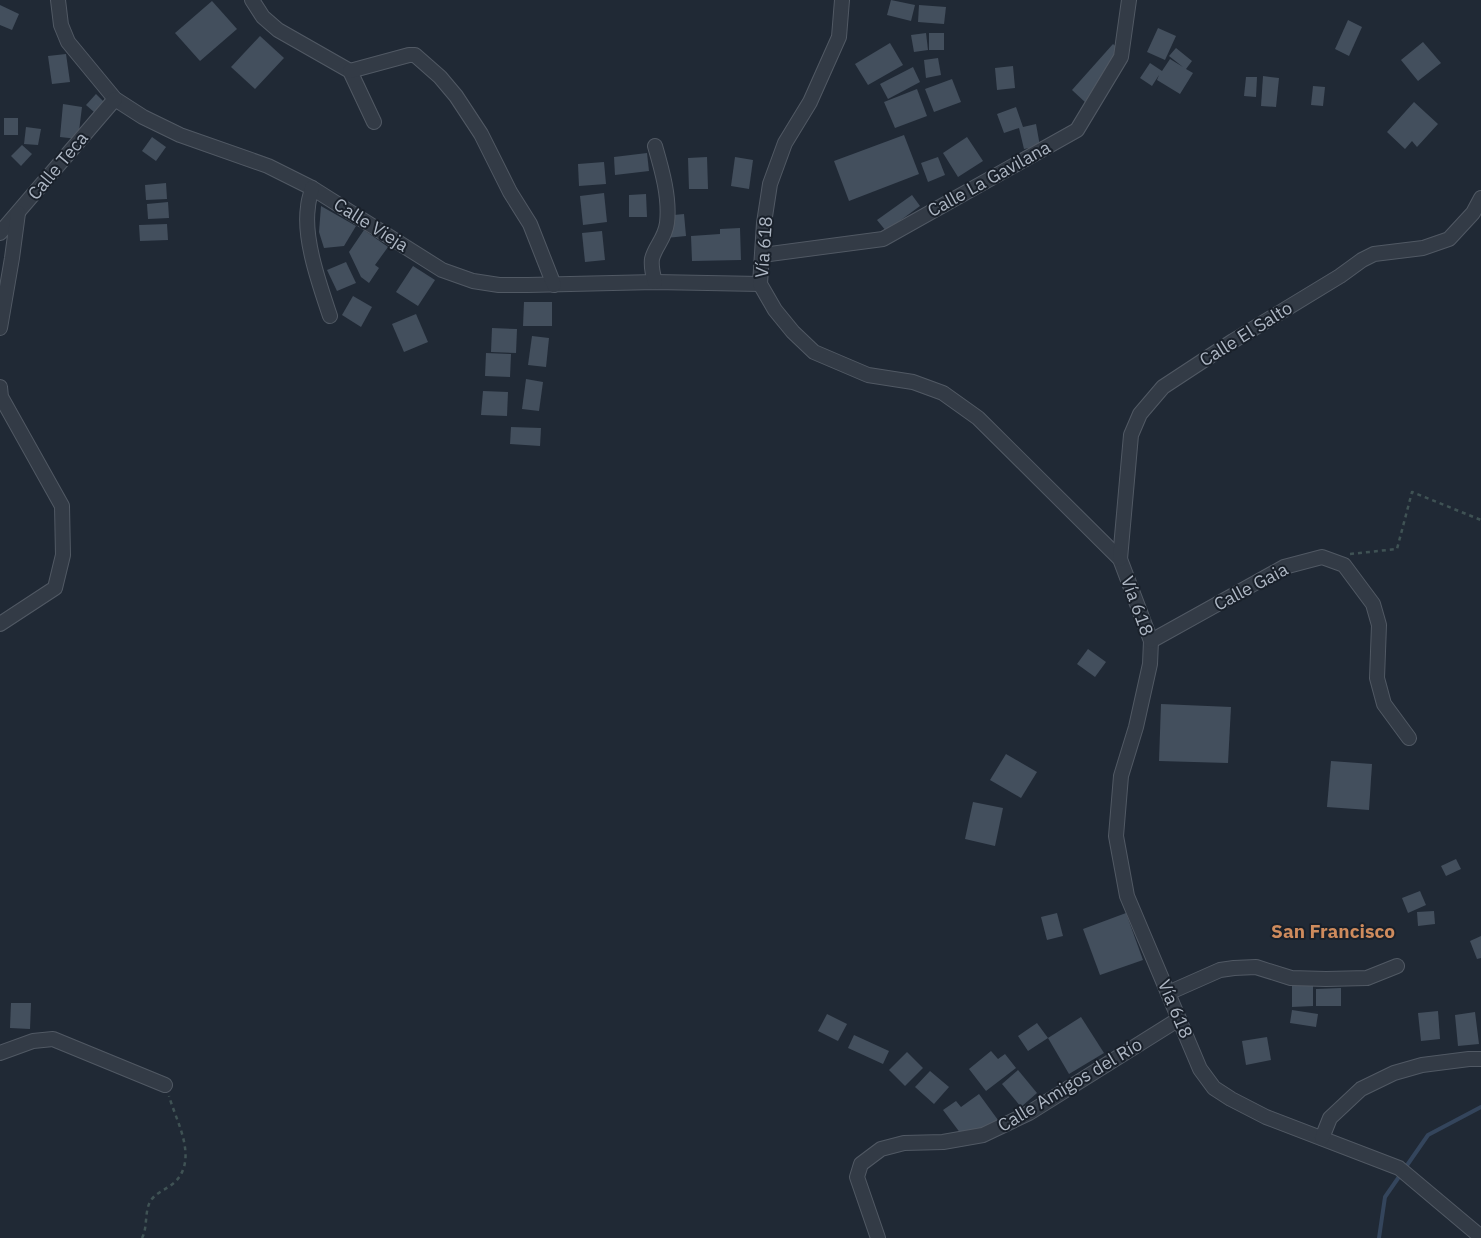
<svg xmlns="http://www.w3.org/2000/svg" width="1481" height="1238" viewBox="0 0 1481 1238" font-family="'IBM Plex Sans',sans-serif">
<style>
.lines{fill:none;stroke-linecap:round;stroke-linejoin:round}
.stream{stroke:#34455c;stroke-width:4}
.building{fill:#434f5d}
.minor-casing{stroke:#515964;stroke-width:16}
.path{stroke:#3f5254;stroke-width:2.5;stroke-dasharray:4 4;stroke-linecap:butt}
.minor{stroke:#333b46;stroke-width:14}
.labels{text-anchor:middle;stroke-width:4;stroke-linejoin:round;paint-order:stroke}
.street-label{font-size:18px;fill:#adb6c3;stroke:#19202a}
.neighbourhood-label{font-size:19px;font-weight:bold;fill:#ce8b5d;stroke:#19202a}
</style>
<rect width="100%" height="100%" fill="#202935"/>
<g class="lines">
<polyline class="stream" points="1379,1238 1385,1197 1428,1135 1481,1107"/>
</g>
<g class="building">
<polygon points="891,0 915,5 911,21 887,15"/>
<polygon points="212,1 237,29 200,61 175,33"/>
<polygon points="0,5 19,14 12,30 0,25"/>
<polygon points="919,5 946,7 944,24 918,22"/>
<polygon points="1348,20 1362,27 1349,56 1335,49"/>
<polygon points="1158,28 1176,36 1165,60 1147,52"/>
<polygon points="926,33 928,50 914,52 911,35"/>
<rect x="929" y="33" width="15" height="17"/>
<polygon points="260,36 284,58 255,89 231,67"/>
<polygon points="1423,42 1441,63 1418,81 1401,60"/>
<polygon points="890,43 903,65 868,85 855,64"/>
<polygon points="1113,44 1128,57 1086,103 1072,90"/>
<polygon points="1176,48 1192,61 1186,69 1193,73 1180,94 1157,80 1159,75 1152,86 1140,78 1150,63 1162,71 1170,59 1183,67 1169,56"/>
<polygon points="66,54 70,82 52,84 48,56"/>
<polygon points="938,58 941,75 926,78 924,60"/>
<polygon points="1013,66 1015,88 997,90 995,68"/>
<polygon points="913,67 920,82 888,99 880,84"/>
<polygon points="1263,76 1279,78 1276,107 1261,106"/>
<polygon points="1246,77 1257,77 1256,97 1244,96"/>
<polygon points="952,79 961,102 934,112 925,89"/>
<polygon points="1313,86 1325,87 1323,106 1311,105"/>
<polygon points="917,89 927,116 895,128 884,102"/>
<polygon points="96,94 104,102 94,112 86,105"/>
<polygon points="1414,102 1438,124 1417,147 1412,141 1405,149 1387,132"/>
<polygon points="63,104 82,107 78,139 60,137"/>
<polygon points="1016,107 1023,127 1036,124 1040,146 1024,149 1019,128 1004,133 997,114"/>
<rect x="4" y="118" width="14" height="17"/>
<polygon points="26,127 41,129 38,145 24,144"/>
<polygon points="904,135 919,174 849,201 834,161"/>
<polygon points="152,137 166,147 156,161 142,151"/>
<polygon points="967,137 983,161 958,177 943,153"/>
<polygon points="22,145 32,154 21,166 11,156"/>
<polygon points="647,153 649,171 615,175 614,157"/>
<polygon points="707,157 708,189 689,189 688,158"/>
<polygon points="735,157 753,160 749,189 731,186"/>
<polygon points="938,157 945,175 928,182 921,163"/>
<polygon points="604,162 606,184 579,186 578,164"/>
<polygon points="166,183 167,199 146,200 145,185"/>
<polygon points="604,193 607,222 583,225 580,196"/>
<polygon points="646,194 647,217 629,217 629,195"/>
<polygon points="912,195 920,206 886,231 877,220"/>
<polygon points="168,202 169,218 148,219 147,204"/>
<polygon points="321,206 356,226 344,246 324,248 319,232"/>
<polygon points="684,214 686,236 666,238 663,216"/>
<polygon points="167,224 168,240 140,241 139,225"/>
<polygon points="740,228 741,260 692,261 691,236 720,234 720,229"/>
<polygon points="364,230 388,247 375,265 379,268 369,283 361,277 349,252"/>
<polygon points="602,231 605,260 585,262 582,233"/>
<polygon points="346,262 356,283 337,291 327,270"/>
<polygon points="413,266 435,280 418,306 396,292"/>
<polygon points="353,296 372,307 361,327 342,315"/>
<polygon points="524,302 552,302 552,326 523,326"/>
<polygon points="416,314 428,342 404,352 392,324"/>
<polygon points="492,328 517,329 516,353 491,352"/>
<polygon points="532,336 549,338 546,367 528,365"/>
<polygon points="486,353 511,354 510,377 485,376"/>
<polygon points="526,379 543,382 539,411 522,409"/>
<polygon points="483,391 508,392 507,416 481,415"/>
<polygon points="511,427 541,428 540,446 510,444"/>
<polygon points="1088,649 1106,662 1095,677 1077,664"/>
<polygon points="1161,704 1231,707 1228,763 1159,761"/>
<polygon points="1006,754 1037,772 1021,798 990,780"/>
<polygon points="1331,761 1372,764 1369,810 1327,807"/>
<polygon points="973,802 1003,808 995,846 965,839"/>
<polygon points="1456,859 1461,869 1446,876 1441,866"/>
<polygon points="1420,891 1426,905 1408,913 1402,898"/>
<polygon points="1434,911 1435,924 1418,926 1417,912"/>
<polygon points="1057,913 1063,936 1047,940 1041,917"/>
<polygon points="1126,913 1143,960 1100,975 1083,929"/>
<polygon points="1481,936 1481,958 1477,959 1470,941"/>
<polygon points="1292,986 1313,986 1313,1006 1292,1007"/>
<polygon points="1341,988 1341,1006 1316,1006 1316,989"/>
<polygon points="11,1003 31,1003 30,1029 10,1028"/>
<polygon points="1292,1010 1318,1014 1316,1027 1290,1023"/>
<polygon points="1438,1011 1440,1039 1421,1041 1418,1013"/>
<polygon points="1475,1012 1479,1044 1458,1046 1455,1015"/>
<polygon points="827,1014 847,1024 838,1041 818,1031"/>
<polygon points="1081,1017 1104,1053 1069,1074 1048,1038"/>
<polygon points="1037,1023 1048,1038 1028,1051 1018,1036"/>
<polygon points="854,1035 889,1051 883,1064 848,1048"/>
<polygon points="1267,1037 1271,1060 1246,1065 1242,1041"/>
<polygon points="991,1051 998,1059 1005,1054 1016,1068 986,1091 969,1069"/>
<polygon points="907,1052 923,1068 905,1086 889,1070"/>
<polygon points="1018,1070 1037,1093 1021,1107 1002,1084"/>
<polygon points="930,1071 949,1087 934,1104 915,1087"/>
<polygon points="979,1094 998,1120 967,1142 943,1110 956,1101 961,1107"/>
</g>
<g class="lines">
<defs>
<g id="minor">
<polyline points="58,0 61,25 68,42 115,99 143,117 180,135 268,166 312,188 442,270 473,281 499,285 528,285 655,282 760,284"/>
<polyline points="252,0 263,17 278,30 350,71 374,122"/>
<polyline points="842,0 839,37 810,102 785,143 770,184 764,223 760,284 775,310 793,332 814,352 868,375 913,382 943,393 978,418 1120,559 1151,641 1150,664 1136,727 1121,776 1116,836 1127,896 1200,1069 1214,1088 1231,1099 1266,1117 1399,1168 1481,1237"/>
<polyline points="350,71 409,55 415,55 440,77 456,96 481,134 510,192 530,224 554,285"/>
<path d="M 312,188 C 311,194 308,201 308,207 C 303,239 320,286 330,316"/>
<polyline points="0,233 115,99"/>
<polyline points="762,255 883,239 1077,130 1121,57 1129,0"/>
<path d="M 655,282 C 653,275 651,266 652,259 C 655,246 665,239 667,223 C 670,198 662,170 655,146"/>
<polyline points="0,328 12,258 18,213"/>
<polyline points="0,387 1,397 62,506 63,555 55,588 0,624"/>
<polyline points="1120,559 1131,435 1140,414 1163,387 1233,341 1340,276 1362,260 1374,254 1423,248 1449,239 1473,213 1481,198"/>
<polyline points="1151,641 1284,567 1322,557 1344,565 1373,604 1379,625 1377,678 1384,704 1409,738"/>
<polyline points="1168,993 1220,970 1234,968 1256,967 1291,978 1326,979 1367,978 1397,966"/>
<polyline points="0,1053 33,1041 53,1039 165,1085"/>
<polyline points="1322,1138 1330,1118 1361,1089 1394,1073 1422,1065 1469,1059 1481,1059"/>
<polyline points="878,1238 857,1177 861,1164 881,1149 904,1143 943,1142 983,1135 1029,1113 1179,1019"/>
</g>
</defs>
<use href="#minor" class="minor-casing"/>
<g class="path">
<polyline points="1350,554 1397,549 1412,492 1481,520"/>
<path d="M 142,1238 C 148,1227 144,1211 151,1200 C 158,1191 168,1189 176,1181 C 198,1157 176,1121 169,1096"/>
</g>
<use href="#minor" class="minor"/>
</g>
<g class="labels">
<g class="street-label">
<text transform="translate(58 166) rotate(-50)" y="6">Calle Teca</text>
<text transform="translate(989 179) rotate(-29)" y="6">Calle La Gavilana</text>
<text transform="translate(371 225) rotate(32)" y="6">Calle Vieja</text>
<text transform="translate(764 247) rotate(-86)" y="6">Vía 618</text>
<text transform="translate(1246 334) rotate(-32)" y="6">Calle El Salto</text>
<text transform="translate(1251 587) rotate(-28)" y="6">Calle Gaia</text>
<text transform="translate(1137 606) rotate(70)" y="6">Vía 618</text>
<text transform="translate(1175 1009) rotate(67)" y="6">Vía 618</text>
<text transform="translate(1070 1085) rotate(-31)" y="6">Calle Amigos del Río</text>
</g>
<g class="neighbourhood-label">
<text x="1333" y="938">San Francisco</text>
</g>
</g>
</svg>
